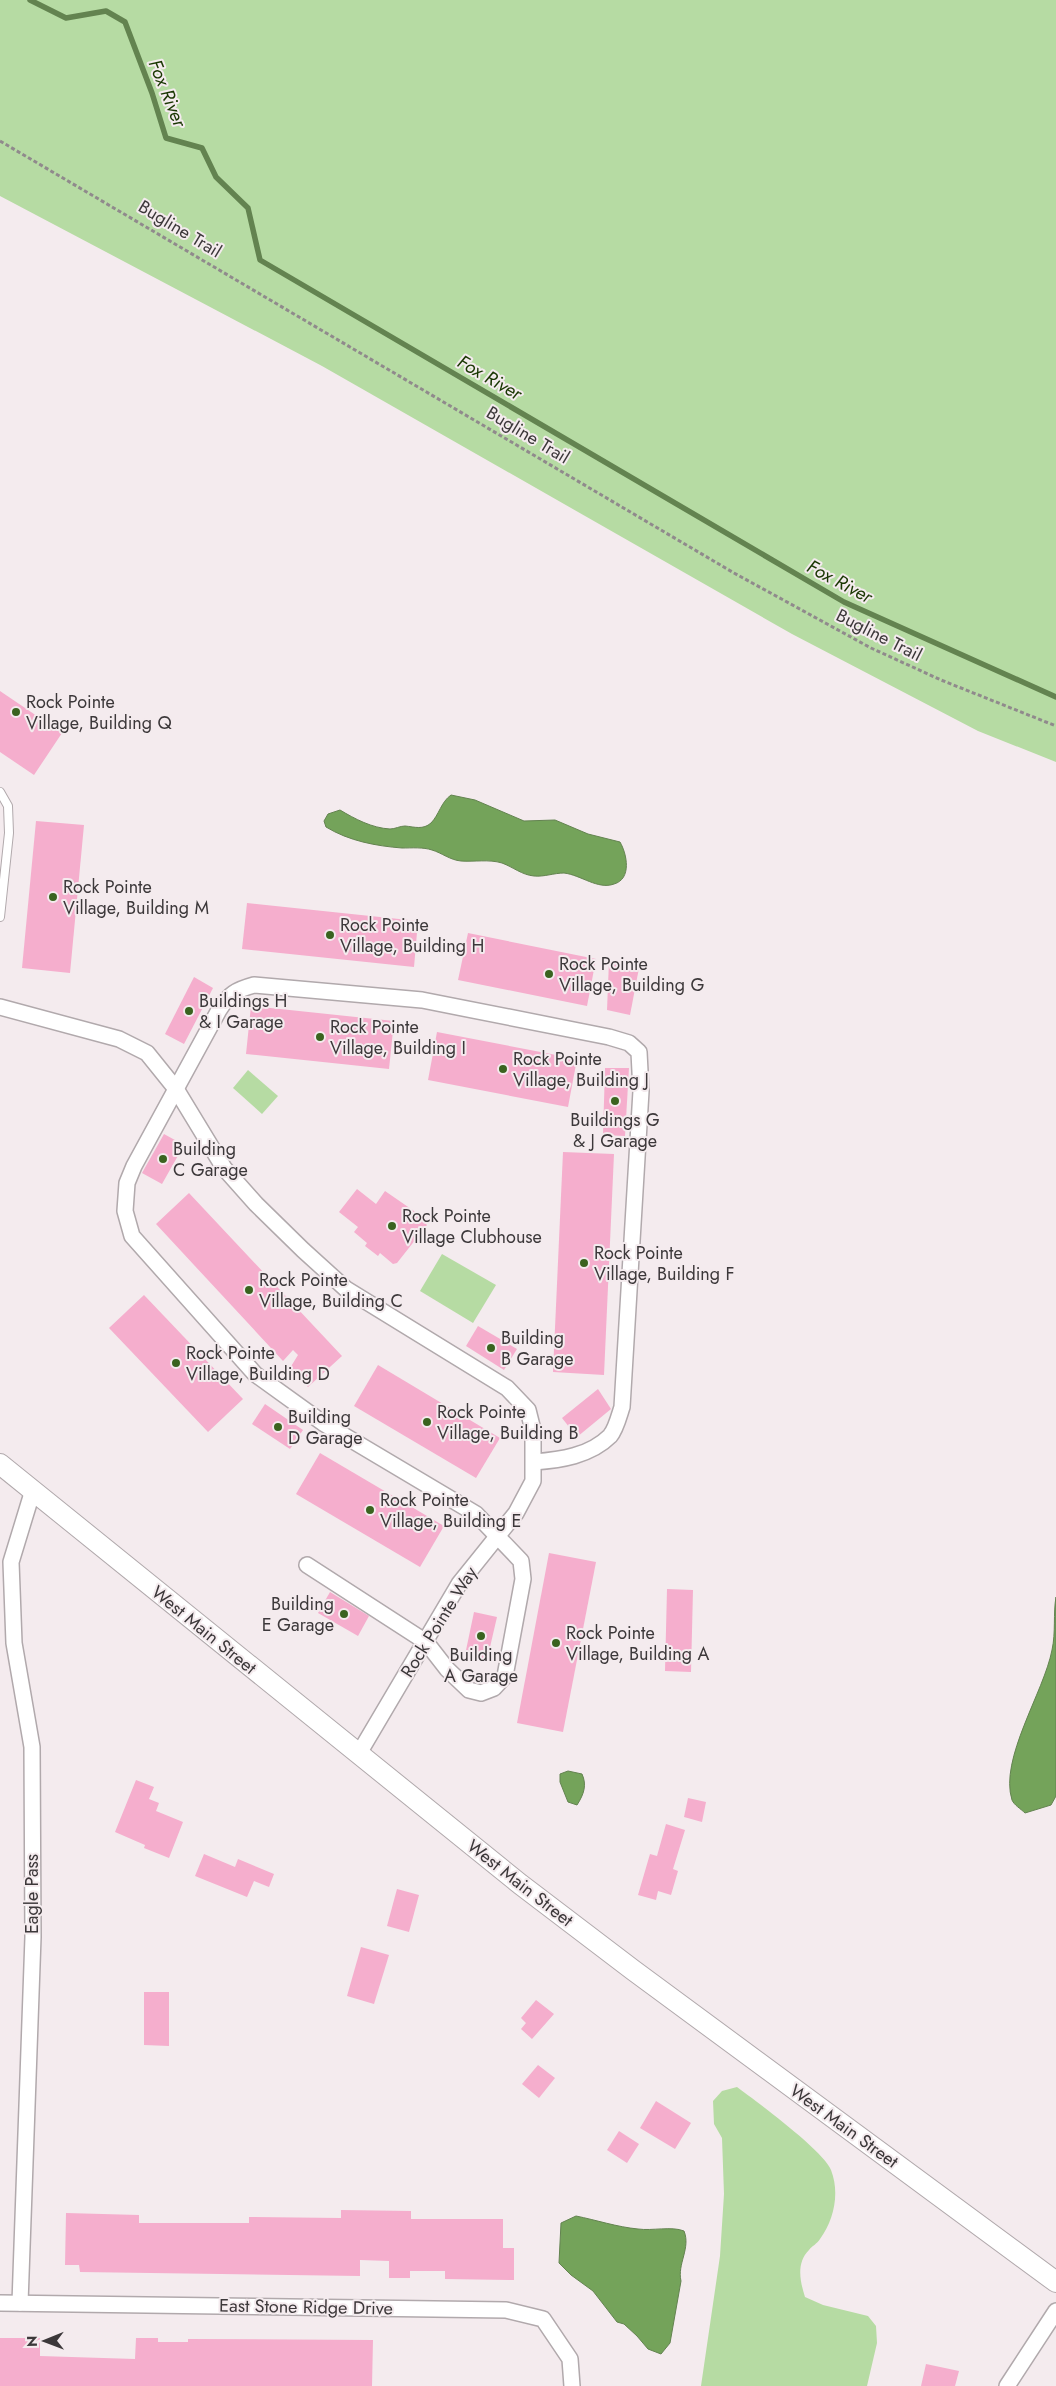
<svg xmlns="http://www.w3.org/2000/svg" width="1056" height="2386" viewBox="0 0 1056 2386" font-family="Jost,sans-serif">
<style>
.green{fill:#b6dba3}
.water{fill:#74a35a;stroke:#638350}
.lines{fill:none;stroke-linecap:round;stroke-linejoin:round}
.stream{stroke:#638350;stroke-width:5.5}
.building{fill:#f5aecd}
.service-casing{stroke:#b1a9ac;stroke-width:10}
.minor-casing{stroke:#b1a9ac;stroke-width:18}
.secondary-casing{stroke:#b1a9ac;stroke-width:22}
.path{stroke:#908a8c;stroke-width:3;stroke-dasharray:4 2.5;stroke-linecap:butt}
.service{stroke:#fff;stroke-width:8}
.minor{stroke:#fff;stroke-width:15}
.secondary{stroke:#fff;stroke-width:20}
.poi-dot{fill:#3a631f;stroke:#f4ebee;stroke-width:2}
.labels{text-anchor:middle;stroke-width:4;stroke-linejoin:round;paint-order:stroke}
.street-label{font-size:18px;fill:#3c383a;stroke:#f4ebee}
.poi-label{font-size:18px;fill:#3c383a;stroke:#f4ebee;text-anchor:start}
.water-label{font-size:19px;font-style:italic;fill:#193702;stroke:#f4ebee}
</style>
<rect width="100%" height="100%" fill="#f4ebee"/>
<g class="green">
<polygon points="0,0 1056,0 1056,762 978,731 792,634 322,366 0,196"/>
<polygon points="248,1070 278,1096 262,1114 233,1088"/>
<polygon points="442,1254 496,1285 473,1323 420,1291"/>
<path d="M 737,2087 C 756,2101 824,2151 831,2170 C 840,2193 834,2220 820,2239 C 817,2244 812,2246 809,2250 C 796,2263 800,2281 805,2297 L 823,2305 L 868,2316 L 876,2326 L 877,2343 L 867,2386 L 701,2386 L 720,2256 L 724,2194 L 722,2138 L 714,2124 L 713,2101 L 722,2091 Z"/>
</g>
<g class="water">
<path d="M 451,795 L 475,800 L 524,821 L 555,820 L 588,834 L 620,842 C 627,854 632,879 614,884 C 598,890 581,875 564,873 C 554,873 544,877 534,876 C 522,875 513,867 502,863 C 489,859 474,862 461,861 C 450,860 442,853 432,850 C 423,847 412,848 402,848 C 376,846 349,841 326,827 L 324,821 L 328,814 L 340,810 C 355,819 372,828 390,829 C 395,829 400,826 405,826 C 415,827 423,830 431,823 C 439,815 441,802 451,795 Z"/>
<path d="M 1056,1597 L 1056,1796 L 1051,1805 L 1025,1813 C 1021,1809 1014,1805 1012,1800 C 999,1759 1044,1692 1052,1650 C 1056,1632 1053,1614 1056,1597 Z"/>
<path d="M 568,1771 L 582,1774 C 587,1785 584,1794 577,1805 L 568,1802 L 560,1782 L 560,1774 Z"/>
<path d="M 576,2216 C 596,2220 617,2227 638,2229 C 652,2231 672,2226 684,2231 C 691,2248 677,2264 681,2281 L 670,2343 L 661,2354 L 648,2349 L 637,2336 L 624,2324 L 617,2322 L 593,2291 L 571,2275 L 559,2263 L 561,2223 Z"/>
</g>
<g class="lines">
<polyline class="stream" points="30,0 66,18 106,11 125,22 152,93 166,138 202,148 216,177 248,208 260,260 844,602 1056,697"/>
</g>
<g class="building">
<polygon points="0,691 62,733 34,775 0,752"/>
<polygon points="36,821 84,825 70,973 22,968"/>
<polygon points="247,903 418,921 414,967 242,949"/>
<polygon points="468,933 596,959 587,1006 458,980"/>
<polygon points="609,961 639,968 630,1015 607,1010"/>
<polygon points="194,977 213,988 184,1044 165,1034"/>
<polygon points="251,1006 394,1021 389,1069 246,1054"/>
<polygon points="437,1032 577,1059 568,1107 428,1080"/>
<polygon points="605,1068 629,1068 625,1136 603,1135"/>
<polygon points="164,1134 184,1145 162,1184 142,1173"/>
<polygon points="563,1152 614,1154 604,1375 553,1372"/>
<polygon points="357,1189 376,1204 385,1191 427,1220 425,1223 427,1225 397,1263 393,1264 380,1253 378,1256 365,1246 367,1243 354,1232 358,1227 339,1212"/>
<polygon points="189,1193 342,1356 308,1387 290,1368 298,1355 293,1350 283,1361 156,1224"/>
<polygon points="144,1295 243,1399 208,1432 109,1328"/>
<polygon points="478,1326 517,1349 504,1370 466,1346"/>
<polygon points="378,1365 500,1438 476,1478 354,1406"/>
<polygon points="598,1389 611,1409 577,1437 562,1418"/>
<polygon points="265,1404 303,1430 290,1449 252,1424"/>
<polygon points="320,1453 444,1526 420,1567 296,1494"/>
<polygon points="549,1553 596,1562 563,1732 517,1723"/>
<polygon points="667,1589 693,1590 691,1672 665,1671"/>
<polygon points="330,1592 369,1616 358,1636 318,1613"/>
<polygon points="474,1612 497,1617 487,1660 465,1655"/>
<polygon points="136,1780 154,1787 149,1799 159,1803 156,1811 183,1822 169,1858 144,1848 145,1845 115,1832"/>
<polygon points="688,1798 706,1802 702,1822 684,1817"/>
<polygon points="666,1824 685,1830 673,1869 678,1871 671,1895 658,1891 656,1900 638,1895 650,1854 657,1856"/>
<polygon points="204,1854 235,1867 238,1859 274,1874 269,1887 254,1881 247,1897 195,1876"/>
<polygon points="397,1889 419,1895 409,1932 387,1926"/>
<polygon points="361,1947 389,1955 374,2004 347,1996"/>
<polygon points="144,1992 169,1992 169,2046 144,2045"/>
<polygon points="536,2000 554,2014 532,2039 521,2029 526,2023 521,2018"/>
<polygon points="538,2065 555,2078 539,2098 522,2084"/>
<polygon points="656,2101 691,2123 675,2149 640,2128"/>
<polygon points="619,2131 639,2144 627,2163 607,2150"/>
<polygon points="341,2210 411,2211 411,2219 503,2219 503,2248 514,2248 514,2280 445,2279 445,2271 410,2271 410,2278 389,2278 389,2261 360,2260 360,2276 80,2272 79,2265 65,2265 66,2213 139,2215 139,2223 249,2223 249,2217 341,2218"/>
<polygon points="0,2338 40,2338 40,2356 135,2359 136,2338 158,2338 158,2342 188,2342 188,2339 373,2340 372,2386 0,2386"/>
<polygon points="926,2364 959,2371 955,2386 921,2386"/>
</g>
<g class="lines">
<defs>
<polyline id="service" points="0,792 8,806 9,833 0,917"/>
<g id="minor">
<polyline points="0,1007 119,1039 147,1053 176,1089 224,1168 256,1204 303,1250 346,1289 507,1388 528,1410 533,1430 533,1481 516,1513 459,1584 358,1755"/>
<path d="M 307,1565 L 426,1642 L 447,1669 L 469,1690 L 481,1693 L 494,1688 L 505,1676 L 523,1579 L 521,1561 L 476,1514 L 323,1423 L 255,1374 L 132,1236 L 125,1211 L 127,1183 L 134,1166 L 219,1010 C 229,994 236,990 254,985 L 422,1000 L 609,1037 L 629,1043 L 639,1052 L 641,1091 L 622,1407 C 619,1416 616,1429 610,1436 C 590,1456 560,1460 534,1462"/>
<polyline points="0,2303 506,2310 543,2319 570,2359 572,2386"/>
<polyline points="20,2303 33,1937 32,1747 14,1643 11,1562 33,1490"/>
<polyline points="1007,2386 1056,2311"/>
</g>
<polyline id="secondary" points="0,1464 520,1884 633,1970 1056,2282"/>
</defs>
<use href="#service" class="service-casing"/>
<use href="#minor" class="minor-casing"/>
<use href="#secondary" class="secondary-casing"/>
<polyline class="path" points="0,141 734,573 871,648 941,680 1056,726"/>
<use href="#service" class="service"/>
<use href="#minor" class="minor"/>
<use href="#secondary" class="secondary"/>
</g>
<g class="poi-dot">
<circle cx="16" cy="712" r="5"/>
<circle cx="53" cy="897" r="5"/>
<circle cx="330" cy="935" r="5"/>
<circle cx="549" cy="974" r="5"/>
<circle cx="189" cy="1011" r="5"/>
<circle cx="320" cy="1037" r="5"/>
<circle cx="503" cy="1069" r="5"/>
<circle cx="615" cy="1101" r="5"/>
<circle cx="163" cy="1159" r="5"/>
<circle cx="392" cy="1226" r="5"/>
<circle cx="584" cy="1263" r="5"/>
<circle cx="249" cy="1290" r="5"/>
<circle cx="491" cy="1348" r="5"/>
<circle cx="176" cy="1363" r="5"/>
<circle cx="427" cy="1422" r="5"/>
<circle cx="278" cy="1427" r="5"/>
<circle cx="370" cy="1510" r="5"/>
<circle cx="344" cy="1614" r="5"/>
<circle cx="481" cy="1636" r="5"/>
<circle cx="556" cy="1643" r="5"/>
</g>
<g class="labels">
<g class="street-label">
<text transform="translate(180 229) rotate(31)" y="6">Bugline Trail</text>
<text transform="translate(528 435) rotate(31)" y="6">Bugline Trail</text>
<text transform="translate(879 635) rotate(27)" y="6">Bugline Trail</text>
<text transform="translate(439 1622) rotate(-58)" y="6">Rock Pointe Way</text>
<text transform="translate(204 1630) rotate(39)" y="6">West Main Street</text>
<text transform="translate(520 1883) rotate(38)" y="6">West Main Street</text>
<text transform="translate(32 1894) rotate(-90)" y="6">Eagle Pass</text>
<text transform="translate(844 2126) rotate(36)" y="6">West Main Street</text>
<text transform="translate(306 2307) rotate(1)" y="6">East Stone Ridge Drive</text>
</g>
<g class="poi-label">
<text x="26" y="708">Rock Pointe<tspan x="26" dy="21">Village, Building Q</tspan></text>
<text x="63" y="893">Rock Pointe<tspan x="63" dy="21">Village, Building M</tspan></text>
<text x="340" y="931">Rock Pointe<tspan x="340" dy="21">Village, Building H</tspan></text>
<text x="559" y="970">Rock Pointe<tspan x="559" dy="21">Village, Building G</tspan></text>
<text x="199" y="1007">Buildings H<tspan x="199" dy="21">&amp; I Garage</tspan></text>
<text x="330" y="1033">Rock Pointe<tspan x="330" dy="21">Village, Building I</tspan></text>
<text x="513" y="1065">Rock Pointe<tspan x="513" dy="21">Village, Building J</tspan></text>
<text x="615" y="1126" text-anchor="middle">Buildings G<tspan x="615" dy="21">&amp; J Garage</tspan></text>
<text x="173" y="1155">Building<tspan x="173" dy="21">C Garage</tspan></text>
<text x="402" y="1222">Rock Pointe<tspan x="402" dy="21">Village Clubhouse</tspan></text>
<text x="594" y="1259">Rock Pointe<tspan x="594" dy="21">Village, Building F</tspan></text>
<text x="259" y="1286">Rock Pointe<tspan x="259" dy="21">Village, Building C</tspan></text>
<text x="501" y="1344">Building<tspan x="501" dy="21">B Garage</tspan></text>
<text x="186" y="1359">Rock Pointe<tspan x="186" dy="21">Village, Building D</tspan></text>
<text x="437" y="1418">Rock Pointe<tspan x="437" dy="21">Village, Building B</tspan></text>
<text x="288" y="1423">Building<tspan x="288" dy="21">D Garage</tspan></text>
<text x="380" y="1506">Rock Pointe<tspan x="380" dy="21">Village, Building E</tspan></text>
<text x="334" y="1610" text-anchor="end">Building<tspan x="334" dy="21">E Garage</tspan></text>
<text x="566" y="1639">Rock Pointe<tspan x="566" dy="21">Village, Building A</tspan></text>
<text x="481" y="1661" text-anchor="middle">Building<tspan x="481" dy="21">A Garage</tspan></text>
</g>
<g class="water-label">
<text transform="translate(168 93) rotate(68)" y="7">Fox River</text>
<text transform="translate(490 377) rotate(30)" y="7">Fox River</text>
<text transform="translate(840 581) rotate(28)" y="7">Fox River</text>
</g>
</g>
<g transform="translate(45 2341) rotate(269)" stroke="#f4ebee" stroke-width="4" paint-order="stroke">
<path d="M0-4L9 19L0 12L-9 19Z" fill="#3c383a"/>
<text y="-8" font-size="14" font-weight="bold" text-anchor="middle" fill="#3c383a">N</text>
</g>
</svg>
